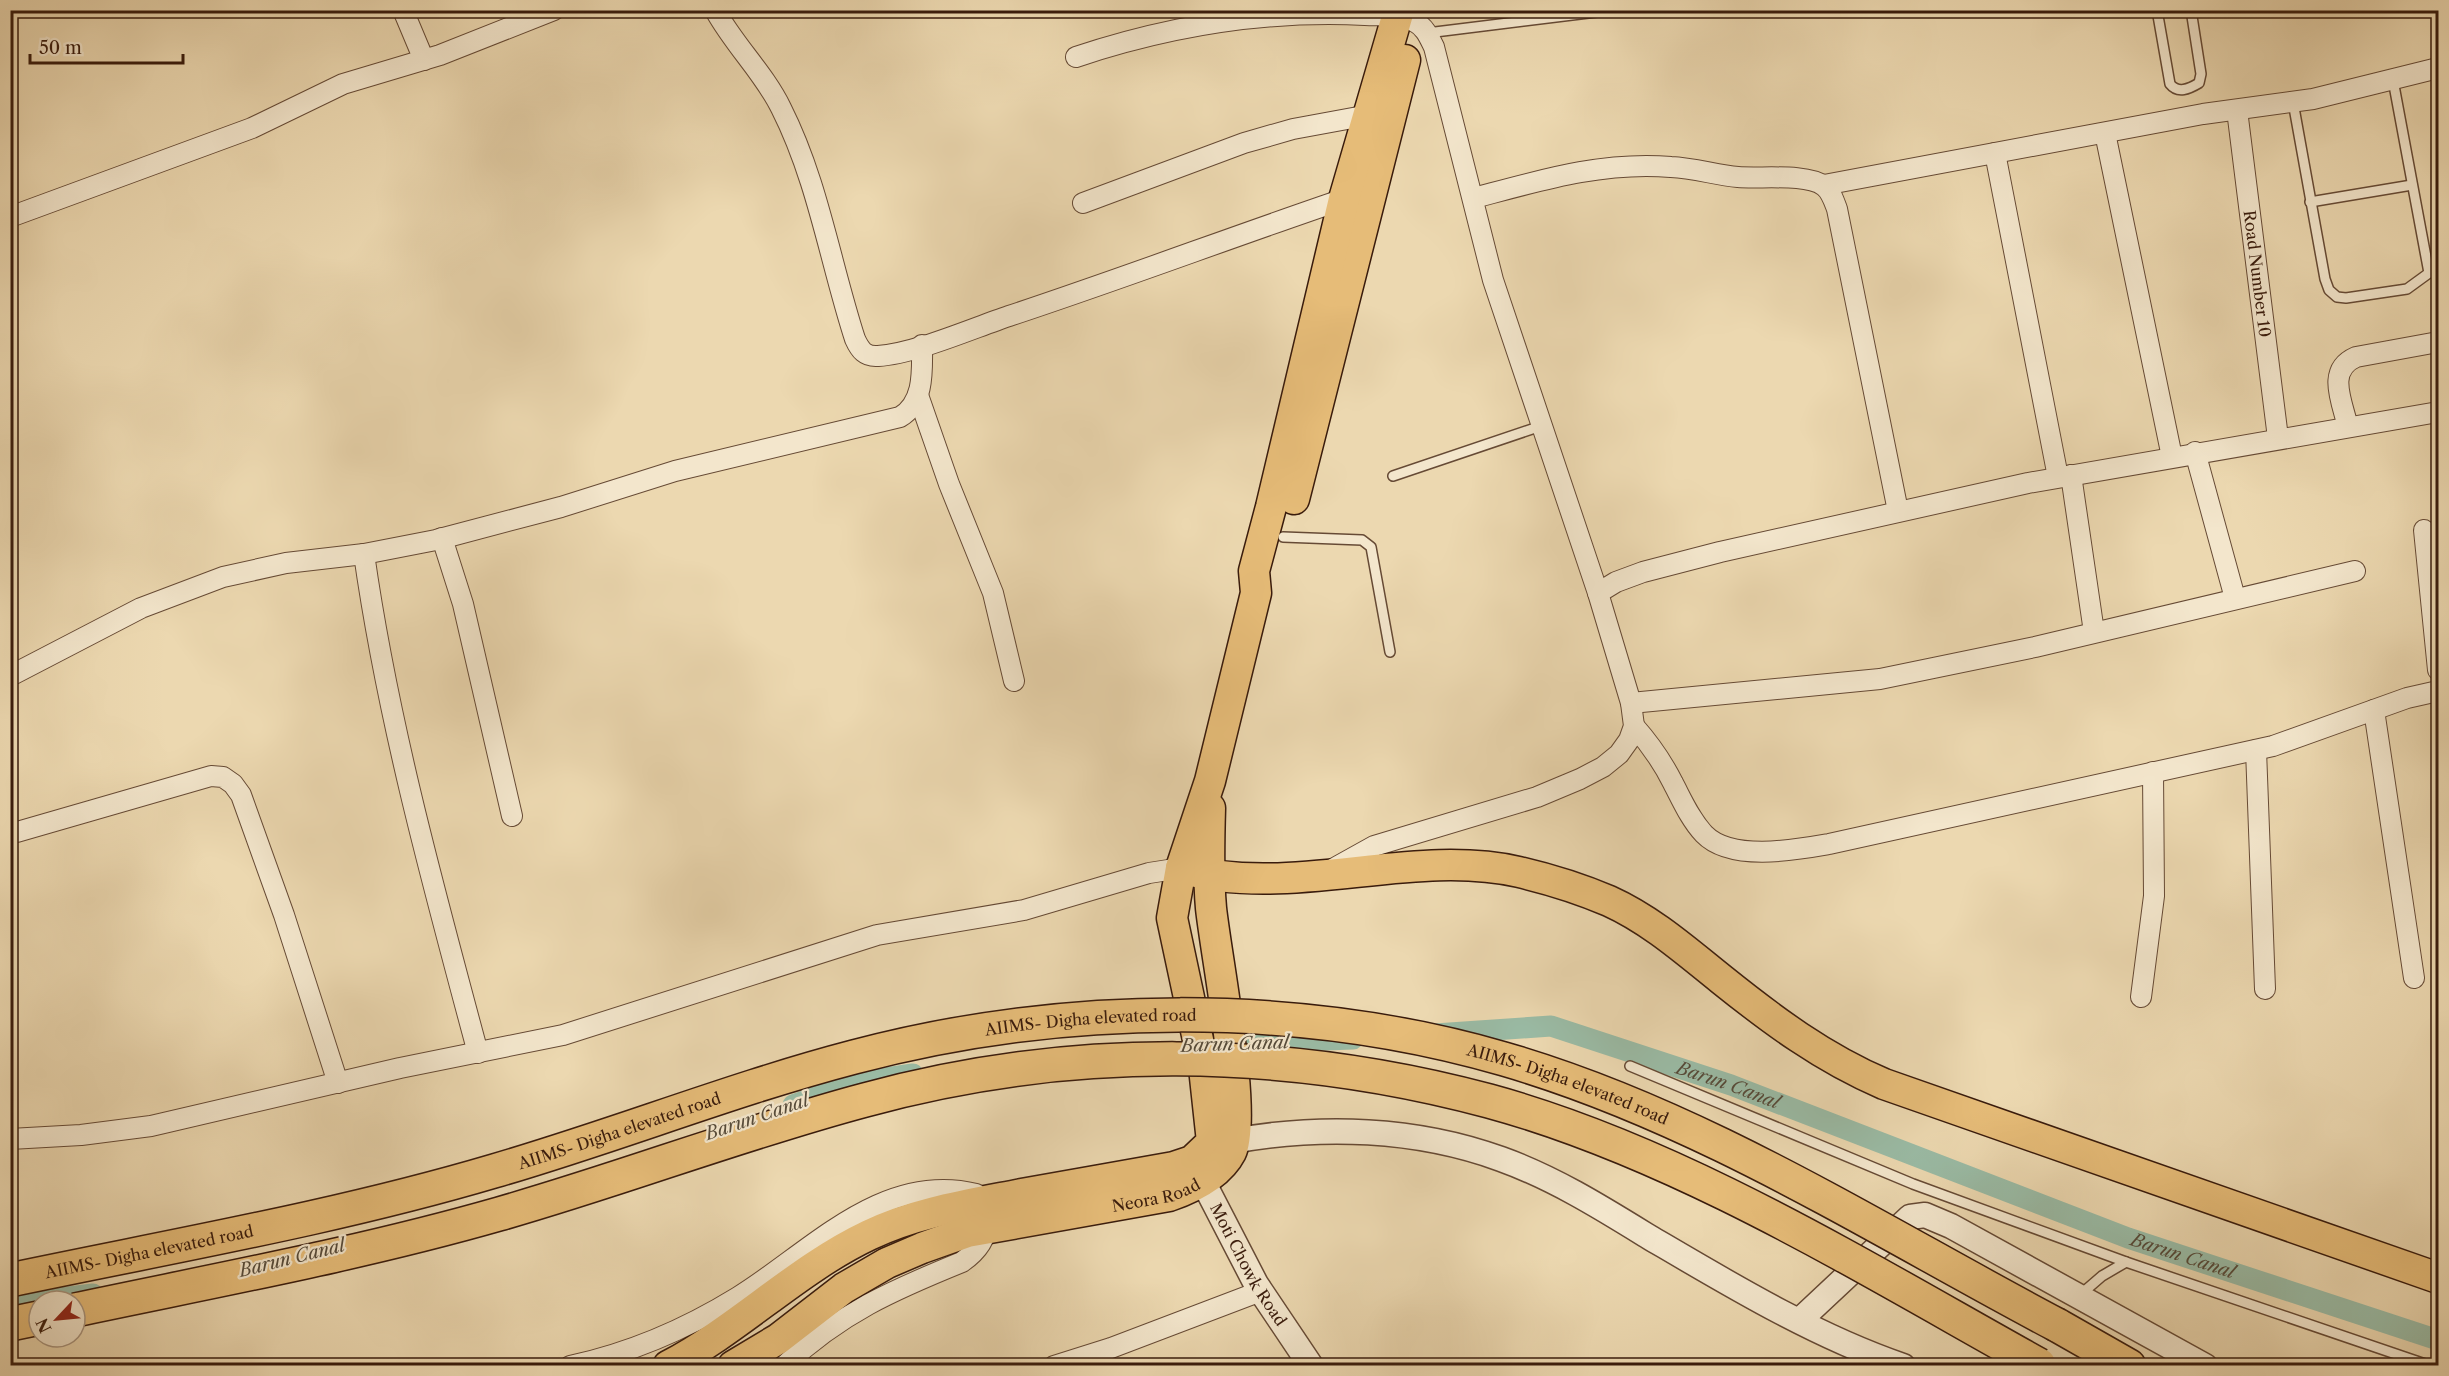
<svg xmlns="http://www.w3.org/2000/svg" width="2449" height="1376" viewBox="0 0 2449 1376" font-family="'Libre Caslon Text',serif">
<style>
.lines{fill:none;stroke-linecap:round;stroke-linejoin:round}
.canal{stroke:#9abba5;stroke-width:21}
.service-casing{stroke:#664a35;stroke-width:12}
.minor-casing{stroke:#664a35;stroke-width:22}
.tertiary-casing{stroke:#664a35;stroke-width:27}
.primary-casing{stroke:#391b0c;stroke-width:33}
.motorway-casing{stroke:#391b0c;stroke-width:36}
.service{stroke:#f3e6cc;stroke-width:9}
.minor{stroke:#f3e6cc;stroke-width:20}
.tertiary{stroke:#f3e6cc;stroke-width:24}
.primary{stroke:#e6bc78;stroke-width:30}
.motorway{stroke:#e6bc78;stroke-width:33}
.motorway-bridge-casing{stroke:#391b0c;stroke-width:36;stroke-linecap:butt}
.motorway-bridge{stroke:#e6bc78;stroke-width:33}
.labels{text-anchor:middle;stroke-width:4.5;stroke-linejoin:round;paint-order:stroke}
.street-label{font-size:16px;fill:#391b0c;stroke:#f3e6cc}
.water-label{font-size:18px;font-style:italic;fill:#564b3a;stroke:#f3e6cc}
</style>
<rect width="100%" height="100%" fill="#ecd8b0"/>
<filter id="stains"><feTurbulence type="fractalNoise" baseFrequency=".00333" numOctaves="4"/><feColorMatrix values="0 0 0 0 .2 0 0 0 0 .09 0 0 0 0 .02 0 0 0 .5 -.17"/></filter>
<radialGradient id="worn" r=".72"><stop offset=".6" stop-color="#630" stop-opacity="0"/><stop offset="1" stop-color="#630" stop-opacity=".3"/></radialGradient>
<g class="lines">
<g class="canal">
<path id="s1" d="M 1435,1034 L 1551,1026 L 1731,1085 L 2128,1238 L 2438,1340"/>
<polyline points="1219,1044 1353,1039"/>
<polyline points="793,1105 858,1082 913,1074"/>
<polyline points="10,1304 93,1294"/>
</g>
<defs>
<g id="service">
<path d="M 2157,10 L 2170,84 C 2178,94 2189,89 2199,83 L 2201,74 L 2191,10"/>
<polyline points="1427,33 1613,10"/>
<polyline points="2293,102 2325,279 2329,290 2337,297 2346,298 2407,289 2429,273 2393,80"/>
<polyline points="2310,202 2412,185"/>
<polyline points="1393,476 1541,426"/>
<polyline points="1283,537 1362,540 1371,547 1390,652"/>
<polyline points="1630,1066 1913,1184 2126,1262"/>
<polyline points="2080,1295 2102,1276 2126,1262 2431,1366"/>
</g>
<g id="minor">
<polyline points="403,10 424,60"/>
<path d="M 715,10 C 734,45 764,73 781,108 C 818,181 830,262 855,339 C 860,350 865,357 878,356 C 914,354 973,328 1009,316 C 1121,279 1232,237 1344,199"/>
<path d="M 1076,57 C 1169,26 1266,10 1365,15 C 1381,16 1401,14 1415,22 C 1425,27 1429,37 1434,47 L 1493,280 L 1598,593 L 1631,703 L 1634,726 L 1629,740 L 1619,754 L 1603,767 L 1580,779 L 1537,797 L 1374,846 L 1329,871"/>
<path id="s2" d="M 2237,110 L 2278,438"/>
<polyline points="2105,133 2172,457"/>
<polyline points="1995,153 2058,477"/>
<polyline points="1824,185 2203,114 2313,99 2438,68"/>
<path d="M 1474,198 C 1538,181 1603,161 1671,167 C 1694,168 1716,175 1738,177 C 1760,179 1807,173 1824,186 C 1831,191 1834,201 1837,209 L 1898,511"/>
<polyline points="1083,203 1244,143 1293,129 1369,115"/>
<polyline points="10,217 252,128 343,84 440,55 554,10"/>
<polyline points="918,395 949,484 993,593 1014,681"/>
<path d="M 2348,427 C 2342,401 2326,370 2356,357 L 2438,342"/>
<polyline points="2195,452 2235,598"/>
<polyline points="2071,475 2094,632"/>
<polyline points="2424,530 2438,670"/>
<polyline points="442,538 463,604 512,816"/>
<path d="M 364,554 C 388,723 434,889 478,1053"/>
<polyline points="1598,593 1616,582 1643,572 1720,552 2028,483 2438,412"/>
<path d="M 10,676 L 141,608 L 223,577 L 286,563 L 364,554 L 436,540 L 561,507 L 675,471 L 900,417 C 925,402 922,370 922,345"/>
<polyline points="1631,703 1880,679 2035,647 2355,571"/>
<polyline points="2374,710 2414,978"/>
<path d="M 1634,726 C 1650,744 1662,761 1673,783 C 1682,800 1690,819 1704,834 C 1731,862 1795,850 1829,844 L 2273,746 L 2407,698 L 2438,691"/>
<polyline points="2256,750 2265,989"/>
<polyline points="17,832 211,776 223,777 233,784 241,795 284,915 338,1083"/>
<polyline points="2141,997 2154,896 2153,772"/>
<polyline points="10,1139 81,1135 151,1126 400,1068 563,1035 877,935 1024,910 1149,873 1181,868"/>
<path d="M 570,1366 C 631,1353 686,1329 738,1297 C 811,1252 882,1171 976,1194 C 993,1222 989,1243 962,1262 C 893,1290 840,1313 784,1366"/>
<polyline points="1054,1366 1111,1348 1261,1291"/>
</g>
<g id="tertiary">
<path d="M 1233,1141 C 1321,1125 1416,1128 1501,1159 C 1554,1178 1602,1208 1649,1237 C 1729,1284 1815,1336 1903,1366"/>
<path id="s3" d="M 1195,1166 L 1256,1284 L 1311,1366"/>
<polyline points="1800,1320 1910,1217 1925,1215 1951,1226 2205,1366"/>
</g>
<g id="primary">
<polyline points="1294,499 1405,60"/>
<path d="M 1181,868 C 1290,900 1410,847 1519,872 C 1549,879 1581,889 1609,901 C 1651,920 1686,951 1721,979 C 1772,1020 1823,1058 1884,1084 L 2438,1278"/>
<path d="M 668,1366 C 739,1329 797,1269 869,1235 C 917,1212 971,1204 1022,1194 C 1073,1185 1123,1176 1174,1167 L 1192,1161 L 1212,1142 L 1204,1068 L 1172,918 L 1181,868 L 1210,781 L 1256,593 L 1254,571 L 1271,507 L 1344,199 L 1399,10"/>
<path id="s4" d="M 733,1366 L 778,1339 L 844,1288 L 887,1263 L 922,1248 L 967,1232 L 1169,1196 C 1192,1188 1219,1175 1231,1152 C 1248,1117 1216,956 1211,908 C 1208,875 1209,842 1210,808"/>
</g>
<g id="motorway">
<polyline points="10,1324 39,1318"/>
<polyline points="2057,1325 2129,1366"/>
</g>
</defs>
<use href="#service" class="service-casing"/>
<use href="#minor" class="minor-casing"/>
<use href="#tertiary" class="tertiary-casing"/>
<use href="#primary" class="primary-casing"/>
<use href="#motorway" class="motorway-casing"/>
<use href="#service" class="service"/>
<use href="#minor" class="minor"/>
<use href="#tertiary" class="tertiary"/>
<use href="#primary" class="primary"/>
<use href="#motorway" class="motorway"/>
<defs>
<g id="motorway-bridge">
<path id="s5" d="M 10,1280 C 172,1246 335,1218 494,1171 C 615,1136 732,1089 854,1057 C 1061,1002 1298,999 1504,1059 C 1701,1116 1877,1230 2057,1325"/>
<path d="M 75,1310 C 217,1280 359,1254 499,1214 C 622,1179 741,1133 865,1100 C 1069,1044 1284,1046 1489,1101 C 1680,1153 1866,1269 2039,1365"/>
</g>
</defs>
<use href="#motorway-bridge" class="motorway-bridge-casing"/>
<use href="#motorway-bridge" class="motorway-bridge"/>
</g>
<g class="labels">
<g class="street-label">
<text dy="6" stroke="none"><textPath href="#s2" startOffset="165">Road Number 10</textPath></text>
<text dy="6" stroke="none"><textPath href="#s5" startOffset="1114">AIIMS- Digha elevated road</textPath></text>
<text dy="6" stroke="none"><textPath href="#s5" startOffset="1600">AIIMS- Digha elevated road</textPath></text>
<text dy="6" stroke="none"><textPath href="#s5" startOffset="628">AIIMS- Digha elevated road</textPath></text>
<text dy="6" stroke="none"><textPath href="#s4" startOffset="464">Neora Road</textPath></text>
<text dy="6" stroke="none"><textPath href="#s5" startOffset="142">AIIMS- Digha elevated road</textPath></text>
<text dy="6" stroke="none"><textPath href="#s3" startOffset="112">Moti Chowk Road</textPath></text>
</g>
<g class="water-label">
<text transform="translate(1235 1044) rotate(-2)" y="6">Barun Canal</text>
<text dy="6" stroke="none"><textPath href="#s1" startOffset="303">Barun Canal</textPath></text>
<text transform="translate(757 1117) rotate(-19)" y="6">Barun Canal</text>
<text dy="6" stroke="none"><textPath href="#s1" startOffset="789">Barun Canal</textPath></text>
<text transform="translate(292 1258) rotate(-14)" y="6">Barun Canal</text>
</g>
</g>
<rect width="2449" height="1376" fill="none" stroke="#ecd8b0" stroke-width="36"/>
<rect x="12" y="12" width="2425" height="1352" fill="none" stroke="#391b0c" stroke-width="3"/>
<rect x="18" y="18" width="2413" height="1340" fill="none" stroke="#391b0c" stroke-width="1.5"/>
<g transform="translate(57 1319) rotate(244)"><circle r="28" fill="#f3e6cc" stroke="#a9957f" stroke-width="1.5"/>
<path d="M0-4.5L10 22L0 15L-10 22Z" fill="#8f2418"/>
<text y="-9" font-size="16" font-weight="bold" text-anchor="middle" fill="#391b0c">N</text>
</g>
<path d="M30 54v9h153v-9" fill="none" stroke="#391b0c" stroke-width="3"/>
<text x="39" y="54" font-size="18" fill="#391b0c" stroke="#f3e6cc" stroke-width="4.5" paint-order="stroke">50 m</text>
<rect width="100%" height="100%" filter="url(#stains)"/>
<rect width="100%" height="100%" fill="url(#worn)"/>
</svg>
